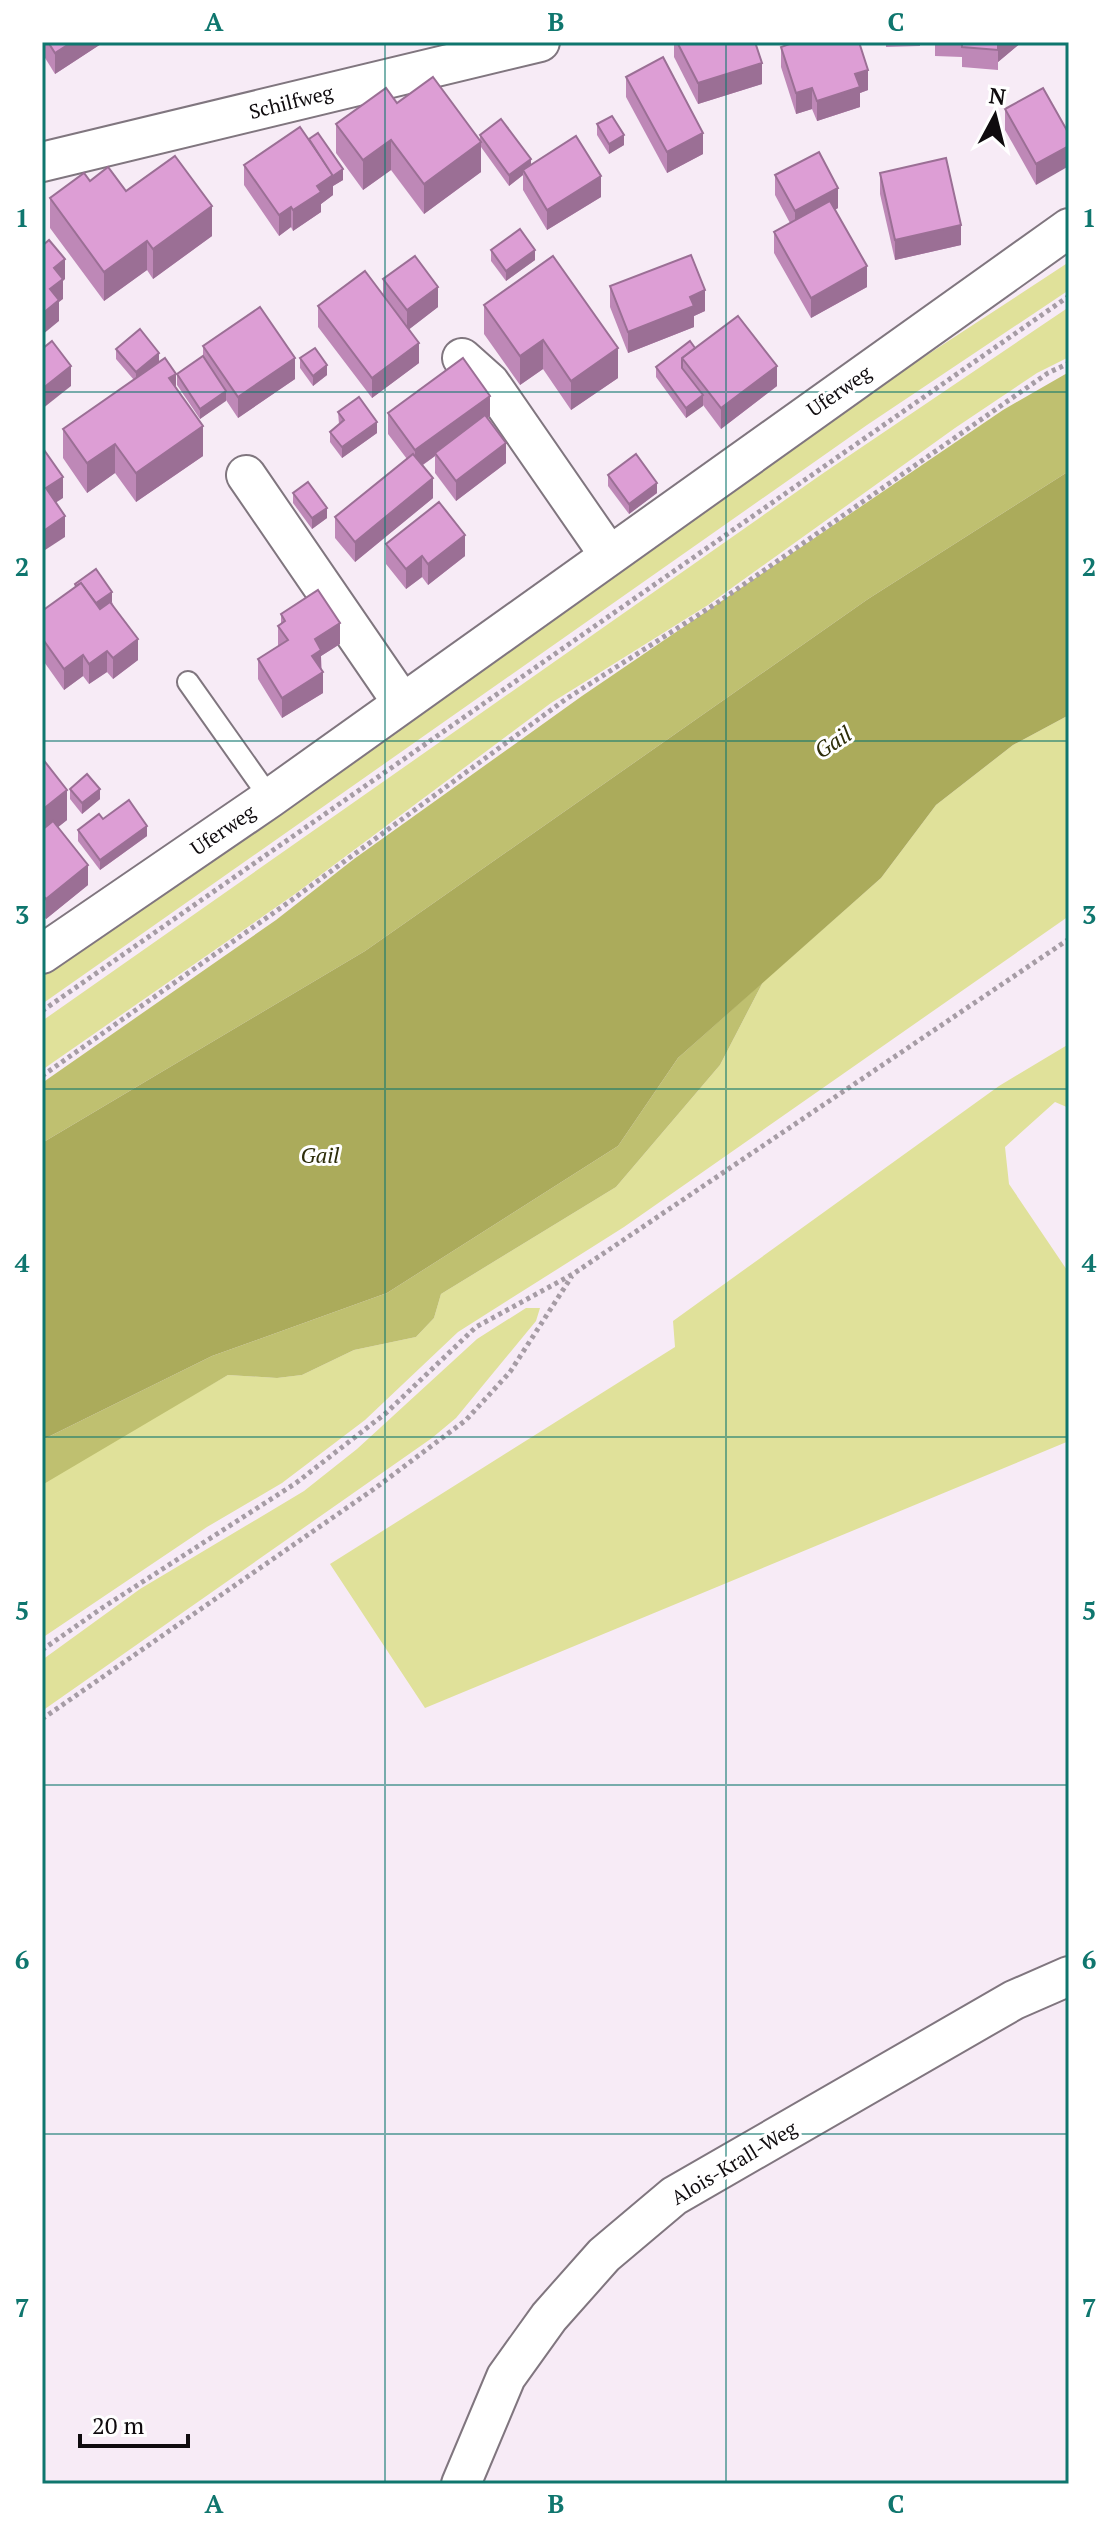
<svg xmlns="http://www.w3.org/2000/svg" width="1111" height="2526" viewBox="0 0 1111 2526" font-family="'PT Serif',serif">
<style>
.green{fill:#e0e19a}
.forest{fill:#bfc070}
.water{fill:#abab5b}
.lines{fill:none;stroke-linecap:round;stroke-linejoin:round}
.lane-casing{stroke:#80767f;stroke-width:24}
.street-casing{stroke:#80767f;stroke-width:42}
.path{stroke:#a69ca5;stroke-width:5;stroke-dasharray:4 4;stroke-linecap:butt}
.lane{stroke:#fff;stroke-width:20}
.street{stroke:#fff;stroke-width:38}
.wall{fill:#be88b7}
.shaded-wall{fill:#9b6f95}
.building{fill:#dd9ed5;stroke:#9b6f95;stroke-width:2}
.grid{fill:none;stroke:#0f766e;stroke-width:2;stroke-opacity:0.55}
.labels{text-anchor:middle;stroke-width:6;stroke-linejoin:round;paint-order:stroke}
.street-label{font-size:20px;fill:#0f0b0e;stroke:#fff}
.water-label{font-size:22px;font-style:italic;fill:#2e2e0a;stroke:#fff}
.neatline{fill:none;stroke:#0f766e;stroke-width:3}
.grid-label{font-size:26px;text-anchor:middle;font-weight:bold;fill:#0f766e}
</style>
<rect width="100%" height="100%" fill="#f7ebf6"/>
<g class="green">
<polygon points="1069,262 1069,290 867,425 42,1004 42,975 878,387"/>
<polygon points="1069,307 1069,357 1037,373 955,428 708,605 551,703 295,894 42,1070 42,1021 822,474"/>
<polygon points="1069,715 1069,916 624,1227 458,1332 365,1420 282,1483 207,1527 42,1638 42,1481 228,1375 277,1378 302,1375 354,1350 416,1337 434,1318 441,1294 616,1187 720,1065 763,982 881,878 936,805 1013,745"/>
<polygon points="1069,1044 1069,1108 1055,1102 1005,1147 1009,1184 1069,1273 1069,1441 425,1708 330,1564 675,1347 673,1321 999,1086"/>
<polygon points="526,1308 540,1308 536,1321 456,1418 432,1438 42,1711 42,1660 140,1589 304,1491 357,1449 477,1339"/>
</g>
<g class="forest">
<polygon points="1069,372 1069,471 868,599 365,951 42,1143 42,1083 276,920 354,859 582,696 1003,410"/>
<polygon points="763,982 720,1065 616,1187 441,1294 434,1318 416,1337 354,1350 302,1375 277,1378 228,1375 42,1485 42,1440 212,1356 387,1293 618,1146 678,1058"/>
</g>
<polygon class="water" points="1069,471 1069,715 1013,745 936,805 881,878 678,1058 618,1146 387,1293 212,1356 42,1440 42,1143 365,951 868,599"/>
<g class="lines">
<defs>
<polyline id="lane" points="188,682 270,798"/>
<g id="street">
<polyline points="42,162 540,42"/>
<polyline points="462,358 490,383 609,555"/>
<polyline points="246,475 401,701"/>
<polyline points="42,954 270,798 1069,228"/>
<polyline points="461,2484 506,2377 549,2317 604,2255 674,2196 1014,2000 1069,1976"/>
</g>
</defs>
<use href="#lane" class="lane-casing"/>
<use href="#street" class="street-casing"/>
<g class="path">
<polyline points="42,1011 1069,296"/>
<polyline points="42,1076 289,902 566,699 717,603 1048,373 1069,363"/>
<polyline points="42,1650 102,1608 296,1483 386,1413 476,1327 573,1274 1069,939"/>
<polyline points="42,1719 374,1489 466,1420 510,1372 572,1276"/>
</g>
<use href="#lane" class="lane"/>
<use href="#street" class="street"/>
</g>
<g class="wall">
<polygon points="42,42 104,42 55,74 42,53"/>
<polygon points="674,42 755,42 762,84 698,104 674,57"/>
<polygon points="886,42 920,42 920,46 886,47"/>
<polygon points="935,42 1022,42 998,62 998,70 962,67 962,57 935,56"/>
<polygon points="781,47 868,90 860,93 860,107 817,121 812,109 796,114 781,67"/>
<polygon points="626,77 703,154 667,173 626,97"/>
<polygon points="1043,88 1036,185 1005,130 1005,109"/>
<polygon points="397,103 480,140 480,135 531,165 601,197 547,230 523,190 523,175 509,186 481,147 481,172 424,214 391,170 363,190 336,153 336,124"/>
<polygon points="597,124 624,145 609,154 597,135"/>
<polygon points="309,139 343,180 333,186 333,195 321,204 321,212 293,231 291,227 279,236 244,185 244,165"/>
<polygon points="880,173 961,245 895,260 880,194"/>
<polygon points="775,175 838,208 835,210 867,287 811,318 774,253 774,232 790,223 775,195"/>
<polygon points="90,181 126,191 212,236 153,279 147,270 104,301 50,228 50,198"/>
<polygon points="491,250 535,260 506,281 491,261"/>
<polygon points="383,279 438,307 409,329 419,363 372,398 318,327 318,306 383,295"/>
<polygon points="610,286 705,311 694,316 694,327 628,353 610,307"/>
<polygon points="484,305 618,378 571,410 543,369 520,385 484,334"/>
<polygon points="203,346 295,379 238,418 226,400 200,419 177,385 177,374 203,356"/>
<polygon points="695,348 777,386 721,429 703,405 686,418 656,377 656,367"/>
<polygon points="116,349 159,362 176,387 203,456 136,502 115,473 87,493 63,458 63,429 134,380 116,359"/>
<polygon points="300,358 327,375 313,386 300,368"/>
<polygon points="338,412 377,433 342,458 330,442 330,432 339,424"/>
<polygon points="388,413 490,416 488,418 506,463 456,501 435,473 435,456 423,465 433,498 355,562 335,538 335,517 407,459 388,434"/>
<polygon points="608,475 657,493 629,514 608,486"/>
<polygon points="293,493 327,518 312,529 293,503"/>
<polygon points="386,544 465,556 428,585 422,577 406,589 386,564"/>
<polygon points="75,584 112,602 138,660 113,679 107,672 89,684 83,676 64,690 42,659 42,611 75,587"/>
<polygon points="281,614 340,644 321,656 323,693 282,718 258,679 258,659 278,646 278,626 281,624"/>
<polygon points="42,758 67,820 58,827 88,885 46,919 42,915"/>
<polygon points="70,789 100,799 82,814 70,799"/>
<polygon points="103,819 147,836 100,870 78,841 78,830"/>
</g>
<g class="shaded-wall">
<polygon points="72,42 104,42 55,74 55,53"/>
<polygon points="998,42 1022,42 998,62 998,70"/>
<polygon points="762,63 762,84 698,104 698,83"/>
<polygon points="868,70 868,90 860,93 860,107 817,121 817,101 855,74"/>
<polygon points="812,88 812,109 796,114 796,93"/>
<polygon points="703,133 703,154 667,173 667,152"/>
<polygon points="624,135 624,145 609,154 609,144"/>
<polygon points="391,140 391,170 363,190 363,160"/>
<polygon points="481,142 481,172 424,214 424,184"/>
<polygon points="1069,146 1069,166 1036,185 1036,164"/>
<polygon points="531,159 531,170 523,170 523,175 509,186 509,175"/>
<polygon points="343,169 343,180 333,186 333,195 321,204 321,212 293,231 293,210 317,186"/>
<polygon points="601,176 601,197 547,230 547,210"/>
<polygon points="838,188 838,208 795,232 795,211"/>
<polygon points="212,206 212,236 153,279 153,249"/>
<polygon points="291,207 291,227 279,236 279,215"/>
<polygon points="961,225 961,245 895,260 895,240"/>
<polygon points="147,241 147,270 104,301 104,272"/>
<polygon points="535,250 535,260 506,281 506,271"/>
<polygon points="65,259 65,279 63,281 63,299 59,302 59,321 42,335 42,314 54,268"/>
<polygon points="867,266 867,287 811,318 811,298"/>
<polygon points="438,287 438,307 407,331 407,310"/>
<polygon points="705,290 705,311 694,316 694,327 628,353 628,332 690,297"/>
<polygon points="543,340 543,369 520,385 520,356"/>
<polygon points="419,343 419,363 372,398 372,378"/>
<polygon points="618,348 618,378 571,410 571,381"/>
<polygon points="159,353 159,363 136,382 136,372"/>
<polygon points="295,358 295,379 238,418 238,397"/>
<polygon points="327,365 327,375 313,386 313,376"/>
<polygon points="71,366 71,386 42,409 42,389"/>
<polygon points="777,366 777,386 721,429 721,408"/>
<polygon points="176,374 176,403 169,378"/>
<polygon points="226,391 226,401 200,419 200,409"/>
<polygon points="703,395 703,406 686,418 686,408"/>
<polygon points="490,396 490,416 436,455 435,453 435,456 415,470 415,450"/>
<polygon points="377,422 377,433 342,458 342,447"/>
<polygon points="203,426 203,456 136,502 136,473"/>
<polygon points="506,443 506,463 456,501 456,481"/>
<polygon points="115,444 115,473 87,493 87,463"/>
<polygon points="63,477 63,498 46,509 46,488"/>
<polygon points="433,478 433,498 355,562 355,542"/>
<polygon points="657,483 657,493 629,514 629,504"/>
<polygon points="327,508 327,518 312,529 312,518"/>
<polygon points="65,516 65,537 42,552 42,532"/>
<polygon points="465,535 465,556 428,585 428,564"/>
<polygon points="422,556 422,577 406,589 406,569"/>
<polygon points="112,592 112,602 91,617 91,607"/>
<polygon points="340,623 340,644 321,656 321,671 312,656 315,639"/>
<polygon points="138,639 138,660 113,679 113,658"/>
<polygon points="107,651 107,672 89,684 89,664"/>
<polygon points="83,655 83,676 64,690 64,669"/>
<polygon points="323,672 323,693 282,718 282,698"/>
<polygon points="100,789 100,799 82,814 82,803"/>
<polygon points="67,790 67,820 42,840 42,810"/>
<polygon points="147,826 147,836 100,870 100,860"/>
<polygon points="88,865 88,885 46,919 46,899"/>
</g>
<g class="building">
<polygon points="48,42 72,42 55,53"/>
<polygon points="677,42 755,42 762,63 698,83"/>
<polygon points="795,42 859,42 868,70 855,74 860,87 817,101 812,88 796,93 781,47"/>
<polygon points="962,42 998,42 998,50 962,47"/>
<polygon points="663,57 703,133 667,152 626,77"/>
<polygon points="433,77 481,142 424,184 391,140 363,160 336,124 386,88 397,103"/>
<polygon points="1043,88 1069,134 1069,146 1036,164 1005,109"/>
<polygon points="612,116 624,135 609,144 597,124"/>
<polygon points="501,119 531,159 509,175 480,135"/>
<polygon points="300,127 333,175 317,186 321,192 293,210 291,207 279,215 244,165"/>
<polygon points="318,133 343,169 333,176 309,139"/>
<polygon points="576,136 601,176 547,210 523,170"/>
<polygon points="819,152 838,188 795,211 775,175"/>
<polygon points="175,156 212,206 153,249 147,241 104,272 50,198 84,173 90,181 108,167 126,191"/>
<polygon points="946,158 961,225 895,240 880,173"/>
<polygon points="830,201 867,266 811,298 774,232"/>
<polygon points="520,229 535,250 506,271 491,250"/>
<polygon points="49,240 65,259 54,268 63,279 50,289 59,300 42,314 42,246"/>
<polygon points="691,255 705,290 690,297 694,306 628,332 610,286"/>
<polygon points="415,256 438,287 407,310 383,279"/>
<polygon points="553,256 618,348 571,381 543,340 520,356 484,305"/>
<polygon points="365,271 419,343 372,378 318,306"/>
<polygon points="260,307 295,358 238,397 203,346"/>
<polygon points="738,316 777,366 721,408 682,358"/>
<polygon points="140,329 159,353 136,372 116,349"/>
<polygon points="52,341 71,366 42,389 42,349"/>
<polygon points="690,341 695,348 682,358 682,368 703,395 686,408 656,367"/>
<polygon points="315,348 327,365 313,376 300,358"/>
<polygon points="203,356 226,391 200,409 177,374"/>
<polygon points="165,358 176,374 169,378 203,426 136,473 115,444 87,463 63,429"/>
<polygon points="463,358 490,396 415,450 388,413"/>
<polygon points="359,397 377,422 342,447 330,432 344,420 338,412"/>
<polygon points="485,415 506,443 456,481 435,453"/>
<polygon points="42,447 63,477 46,488 65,516 42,532"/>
<polygon points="413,454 433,478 355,542 335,517"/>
<polygon points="636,454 657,483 629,504 608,475"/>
<polygon points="308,482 327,508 312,518 293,493"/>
<polygon points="439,502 465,535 428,564 422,556 406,569 386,544"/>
<polygon points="96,569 112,592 96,603 81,583 76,586 75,584"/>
<polygon points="81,583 100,609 110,602 138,639 113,658 107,651 89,664 83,655 64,669 42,638 42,611"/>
<polygon points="318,590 340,623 315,639 321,650 312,656 323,672 282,698 258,659 288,640 278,626 285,621 281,614"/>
<polygon points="42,758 67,790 42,810"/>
<polygon points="87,774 100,789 82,803 70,789"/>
<polygon points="129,800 147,826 100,860 78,830 99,814 103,819"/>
<polygon points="53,821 88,865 46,899 42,894 42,830"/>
</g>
<path class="grid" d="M 385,42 L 385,2484M 726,42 L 726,2484M 42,392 L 1069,392M 42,741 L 1069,741M 42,1089 L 1069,1089M 42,1437 L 1069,1437M 42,1785 L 1069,1785M 42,2134 L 1069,2134"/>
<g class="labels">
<g class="street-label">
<text transform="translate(291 102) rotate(-14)" y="7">Schilfweg</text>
<text transform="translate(839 391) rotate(-35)" y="7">Uferweg</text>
<text transform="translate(223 830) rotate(-34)" y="7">Uferweg</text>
<text transform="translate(734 2163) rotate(-31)" y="7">Alois-Krall-Weg</text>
</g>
<g class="water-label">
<text transform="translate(833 742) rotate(-33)" y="8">Gail</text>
<text x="320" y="1163">Gail</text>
</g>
</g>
<rect width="1111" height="2526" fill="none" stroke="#ffffff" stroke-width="88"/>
<g transform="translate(995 116) rotate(7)" stroke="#ffffff" stroke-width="6" paint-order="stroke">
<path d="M0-6L14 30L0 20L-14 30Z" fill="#0f0b0e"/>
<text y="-12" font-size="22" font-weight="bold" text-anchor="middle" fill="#0f0b0e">N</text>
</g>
<path d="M80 2434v12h108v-12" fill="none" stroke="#0f0b0e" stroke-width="4"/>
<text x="92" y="2434" font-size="24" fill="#0f0b0e" stroke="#ffffff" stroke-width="6" paint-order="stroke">20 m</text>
<rect x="44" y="44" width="1023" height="2438" class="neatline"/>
<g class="grid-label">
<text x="214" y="31">A</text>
<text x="556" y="31">B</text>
<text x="896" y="31">C</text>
<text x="22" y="227">1</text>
<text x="1089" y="227">1</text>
<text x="22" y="576">2</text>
<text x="1089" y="576">2</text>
<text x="22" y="924">3</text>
<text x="1089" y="924">3</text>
<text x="22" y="1272">4</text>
<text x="1089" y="1272">4</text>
<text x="22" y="1620">5</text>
<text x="1089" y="1620">5</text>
<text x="22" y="1969">6</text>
<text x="1089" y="1969">6</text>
<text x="22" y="2317">7</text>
<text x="1089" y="2317">7</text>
<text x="214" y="2513">A</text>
<text x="556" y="2513">B</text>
<text x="896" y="2513">C</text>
</g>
</svg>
